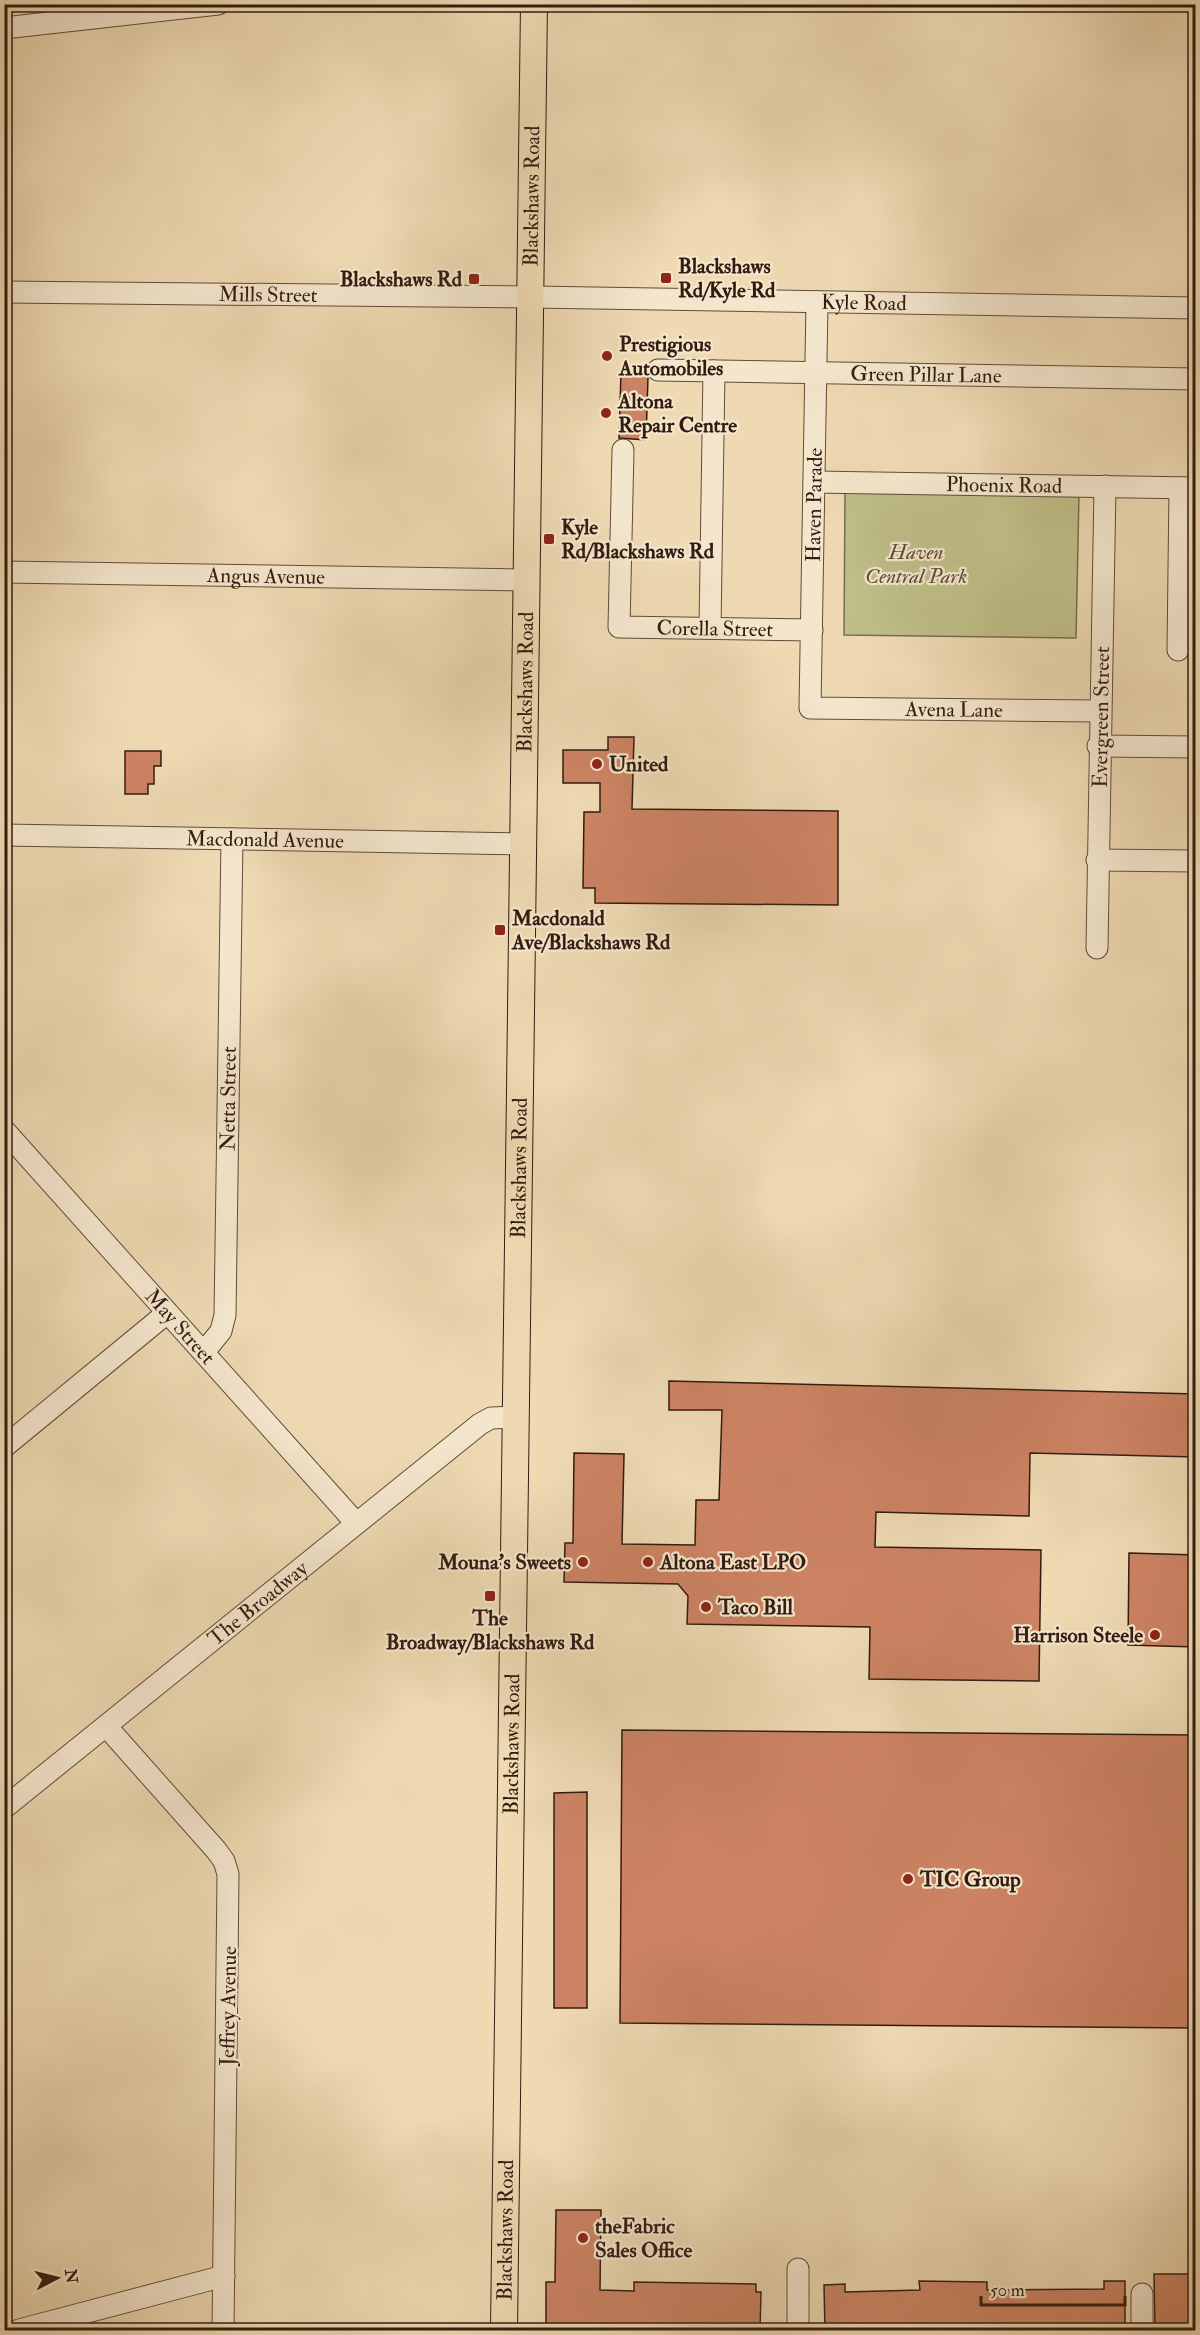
<svg xmlns="http://www.w3.org/2000/svg" width="1200" height="2335" viewBox="0 0 1200 2335" font-family="'IM FELL Double Pica',serif">
<style>
.green{fill:#bfbe88;stroke:#786d4c;stroke-width:1.5}
.building{fill:#cc8364;stroke:#321c10;stroke-width:1.5}
.lines{fill:none;stroke-linecap:round;stroke-linejoin:round}
.minor-casing{stroke:#614b38;stroke-width:23}
.major-casing{stroke:#321c10;stroke-width:28}
.minor{stroke:#f4e6cd;stroke-width:21}
.major{stroke:#eed9b2;stroke-width:26}
.poi-dot{fill:#8f2418;stroke:#f4e6cd;stroke-width:2}
.labels{text-anchor:middle;stroke-width:4.5;stroke-linejoin:round;paint-order:stroke}
.street-label{font-size:21px;fill:#321c10;stroke:#f4e6cd}
.poi-label{font-size:21px;font-weight:bold;fill:#321c10;stroke:#f4e6cd;text-anchor:start}
.park-label{font-size:21px;font-style:italic;fill:#5c4d34;stroke:#f4e6cd}
</style>
<rect width="100%" height="100%" fill="#eed9b2"/>
<filter id="stains"><feTurbulence type="fractalNoise" baseFrequency=".00333" numOctaves="4"/><feColorMatrix values="0 0 0 0 .2 0 0 0 0 .09 0 0 0 0 .02 0 0 0 .5 -.17"/></filter>
<radialGradient id="worn" r=".72"><stop offset=".6" stop-color="#630" stop-opacity="0"/><stop offset="1" stop-color="#630" stop-opacity=".3"/></radialGradient>
<polygon class="green" points="845,493 1079,495 1076,638 844,635"/>
<g class="building">
<polygon points="621,372 646,372 648,377 646,440 619,438"/>
<polygon points="608,737 634,737 632,809 838,811 838,905 595,903 595,888 583,888 584,812 600,812 600,783 563,783 563,750 608,750"/>
<polygon points="125,751 161,751 161,766 154,766 154,784 148,784 148,794 125,794"/>
<polygon points="669,1381 1196,1394 1196,1457 1030,1453 1029,1516 876,1512 875,1547 1041,1550 1039,1681 869,1679 870,1627 687,1624 688,1596 678,1584 564,1582 565,1543 573,1543 574,1453 624,1454 622,1544 695,1545 696,1500 719,1500 722,1410 669,1410"/>
<polygon points="1129,1553 1196,1555 1196,1647 1128,1645"/>
<polygon points="622,1730 1196,1735 1196,2028 620,2023"/>
<polygon points="587,1792 587,2008 554,2008 554,1793"/>
<polygon points="556,2210 601,2210 600,2290 634,2291 634,2282 756,2284 756,2292 761,2292 760,2331 546,2331 546,2282 555,2282"/>
<polygon points="1154,2274 1195,2274 1195,2331 1155,2331"/>
<polygon points="919,2281 987,2282 987,2290 1104,2289 1104,2281 1125,2281 1125,2331 825,2331 824,2285 845,2284 845,2292 920,2290"/>
</g>
<g class="lines">
<defs>
<g id="minor">
<polyline points="4,28 218,4"/>
<path id="s1" d="M 4,292 L 532,297 L 1196,308"/>
<path id="s2" d="M 817,302 L 810,708 L 1099,711"/>
<path id="s3" d="M 658,370 L 1196,379"/>
<path id="s4" d="M 623,450 L 619,627 L 812,630"/>
<path id="s5" d="M 814,482 L 1196,488"/>
<path id="s6" d="M 4,572 L 528,580"/>
<polyline points="710,628 714,371"/>
<polyline points="1178,650 1180,488"/>
<polyline points="1098,746 1196,747"/>
<path id="s7" d="M 4,835 L 525,844"/>
<polyline points="1097,860 1196,861"/>
<path id="s8" d="M 1097,948 L 1105,486"/>
<path id="s9" d="M 4,1130 L 356,1523"/>
<path id="s10" d="M 204,1352 L 221,1331 L 225,1315 L 232,839"/>
<polyline points="4,1447 167,1313"/>
<polyline points="106,1726 216,1850 224,1861 228,1874 223,2330"/>
<path id="s11" d="M 4,1808 L 480,1424 L 491,1418 L 517,1417"/>
<polyline points="19,2330 224,2276"/>
<polyline points="798,2330 798,2269"/>
<polyline points="1142,2330 1142,2294"/>
</g>
<g id="major">
<path id="s12" d="M 504,2330 L 534,4"/>
</g>
</defs>
<use href="#minor" class="minor-casing"/>
<use href="#major" class="major-casing"/>
<use href="#minor" class="minor"/>
<use href="#major" class="major"/>
</g>
<g class="poi-dot">
<rect x="660" y="272" width="12" height="12" rx="3"/>
<rect x="468" y="273" width="12" height="12" rx="3"/>
<circle cx="607" cy="356" r="6"/>
<circle cx="606" cy="413" r="6"/>
<rect x="543" y="533" width="12" height="12" rx="3"/>
<circle cx="597" cy="764" r="6"/>
<rect x="494" y="924" width="12" height="12" rx="3"/>
<circle cx="583" cy="1562" r="6"/>
<circle cx="648" cy="1562" r="6"/>
<rect x="484" y="1590" width="12" height="12" rx="3"/>
<circle cx="706" cy="1607" r="6"/>
<circle cx="1155" cy="1635" r="6"/>
<circle cx="908" cy="1879" r="6"/>
<circle cx="583" cy="2238" r="6"/>
</g>
<g class="labels">
<g class="street-label">
<text dy="7" stroke="none"><textPath href="#s12" startOffset="2134">Blackshaws Road</textPath></text>
<text dy="7" stroke="none"><textPath href="#s1" startOffset="264">Mills Street</textPath></text>
<text dy="7" stroke="none"><textPath href="#s1" startOffset="860">Kyle Road</textPath></text>
<text dy="7" stroke="none"><textPath href="#s3" startOffset="268">Green Pillar Lane</textPath></text>
<text dy="7" stroke="none"><textPath href="#s5" startOffset="190">Phoenix Road</textPath></text>
<text transform="translate(814 505) rotate(-89)" y="7">Haven Parade</text>
<text dy="7" stroke="none"><textPath href="#s6" startOffset="262">Angus Avenue</textPath></text>
<text dy="7" stroke="none"><textPath href="#s4" startOffset="273">Corella Street</textPath></text>
<text dy="7" stroke="none"><textPath href="#s12" startOffset="1648">Blackshaws Road</textPath></text>
<text dy="7" stroke="none"><textPath href="#s2" startOffset="550">Avena Lane</textPath></text>
<text dy="7" stroke="none"><textPath href="#s8" startOffset="231">Evergreen Street</textPath></text>
<text dy="7" stroke="none"><textPath href="#s7" startOffset="261">Macdonald Avenue</textPath></text>
<text dy="7" stroke="none"><textPath href="#s10" startOffset="260">Netta Street</textPath></text>
<text dy="7" stroke="none"><textPath href="#s12" startOffset="1162">Blackshaws Road</textPath></text>
<text dy="7" stroke="none"><textPath href="#s9" startOffset="264">May Street</textPath></text>
<text dy="7" stroke="none"><textPath href="#s11" startOffset="326">The Broadway</textPath></text>
<text dy="7" stroke="none"><textPath href="#s12" startOffset="586">Blackshaws Road</textPath></text>
<text transform="translate(228 2006) rotate(-89)" y="7">Jeffrey Avenue</text>
<text dy="7" stroke="none"><textPath href="#s12" startOffset="100">Blackshaws Road</textPath></text>
</g>
<g class="poi-label">
<text x="678" y="273">Blackshaws<tspan x="678" dy="24">Rd/Kyle Rd</tspan></text>
<text x="462" y="286" text-anchor="end">Blackshaws Rd</text>
<text x="619" y="351">Prestigious<tspan x="619" dy="24">Automobiles</tspan></text>
<text x="618" y="408">Altona<tspan x="618" dy="24">Repair Centre</tspan></text>
<text x="561" y="534">Kyle<tspan x="561" dy="24">Rd/Blackshaws Rd</tspan></text>
<text x="609" y="771">United</text>
<text x="512" y="925">Macdonald<tspan x="512" dy="24">Ave/Blackshaws Rd</tspan></text>
<text x="571" y="1569" text-anchor="end">Mouna’s Sweets</text>
<text x="660" y="1569">Altona East LPO</text>
<text x="718" y="1614">Taco Bill</text>
<text x="490" y="1625" text-anchor="middle">The<tspan x="490" dy="24">Broadway/Blackshaws Rd</tspan></text>
<text x="1143" y="1642" text-anchor="end">Harrison Steele</text>
<text x="920" y="1886">TIC Group</text>
<text x="595" y="2233">theFabric<tspan x="595" dy="24">Sales Office</tspan></text>
</g>
<g class="park-label">
<text x="916" y="559">Haven<tspan x="916" dy="24">Central Park</tspan></text>
</g>
</g>
<rect width="1200" height="2335" fill="none" stroke="#eed9b2" stroke-width="24"/>
<rect x="6" y="6" width="1188" height="2323" fill="none" stroke="#321c10" stroke-width="3"/>
<rect x="12" y="12" width="1176" height="2311" fill="none" stroke="#321c10" stroke-width="1.5"/>
<g transform="translate(57 2278) rotate(83)" stroke="#f4e6cd" stroke-width="4.5" paint-order="stroke">
<path d="M0-4.5L10 22L0 15L-10 22Z" fill="#321c10"/>
<text y="-9" font-size="16" font-weight="bold" text-anchor="middle" fill="#321c10">N</text>
</g>
<path d="M981 2296v9h144v-9" fill="none" stroke="#321c10" stroke-width="3"/>
<text x="990" y="2296" font-size="18" fill="#321c10" stroke="#f4e6cd" stroke-width="4.5" paint-order="stroke">50 m</text>
<rect width="100%" height="100%" filter="url(#stains)"/>
<rect width="100%" height="100%" fill="url(#worn)"/>
</svg>
